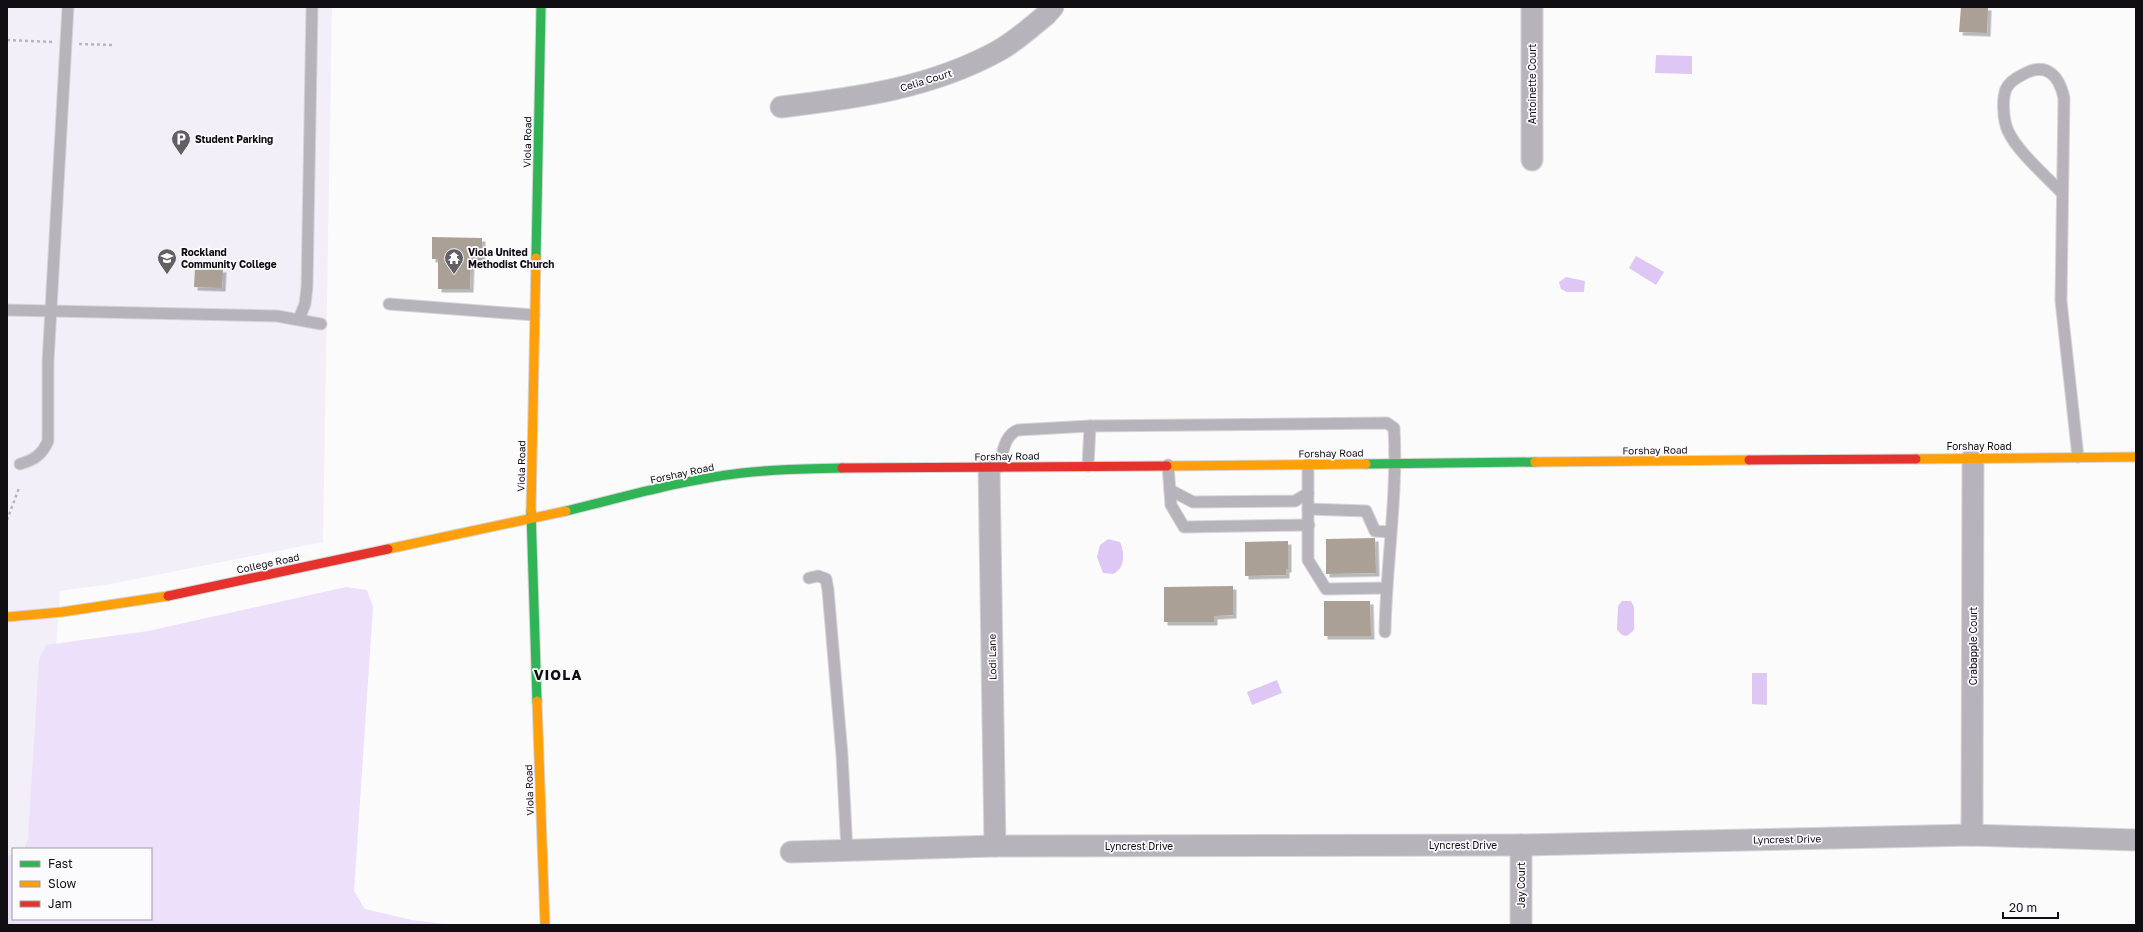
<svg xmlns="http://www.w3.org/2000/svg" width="2143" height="932" viewBox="0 0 2143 932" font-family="'Golos Text',sans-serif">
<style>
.built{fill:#f3eff8}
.green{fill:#ede0fb}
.water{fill:#dec7f5}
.building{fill:#aaa095;filter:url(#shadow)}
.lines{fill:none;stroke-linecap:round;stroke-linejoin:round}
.lane-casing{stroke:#d5d5d7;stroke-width:13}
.street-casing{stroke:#d5d5d7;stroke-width:23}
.fast-casing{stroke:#d5d5d7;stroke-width:11}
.slow-casing{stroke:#d5d5d7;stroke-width:11}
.jam-casing{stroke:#d5d5d7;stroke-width:11}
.path{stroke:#b9b6bb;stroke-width:2.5;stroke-dasharray:3 3;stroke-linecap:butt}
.lane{stroke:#b7b3bb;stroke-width:11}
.street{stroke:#b7b3bb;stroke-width:21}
.fast{stroke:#30b455;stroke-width:9}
.slow{stroke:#ff9f0a;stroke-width:9}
.jam{stroke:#e5322d;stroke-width:9}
.labels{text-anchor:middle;stroke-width:3.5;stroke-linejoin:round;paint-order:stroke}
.street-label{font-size:10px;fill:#100d13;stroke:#fbfafd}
.poi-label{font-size:10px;font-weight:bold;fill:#100d13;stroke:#fbfafd;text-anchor:start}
.district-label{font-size:14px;font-weight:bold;letter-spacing:1px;fill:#100d13;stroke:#fbfafd}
</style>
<defs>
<filter id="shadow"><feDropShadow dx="3.5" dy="3.5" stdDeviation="0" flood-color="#0004"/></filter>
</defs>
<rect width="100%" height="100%" fill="#fbfbfc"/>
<polygon class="built" points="7,7 332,7 323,542 111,584 60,591 43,849 13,849 13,919 37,925 7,925"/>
<polygon class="green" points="346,587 367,590 373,607 354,891 365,909 412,920 453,925 7,925 7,856 13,854 13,919 151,919 151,849 24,849 28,839 39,660 46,645 148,631"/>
<g class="water">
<polygon points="1656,55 1692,56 1692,74 1655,73"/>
<polygon points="1636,256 1664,272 1656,285 1629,268"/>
<polygon points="1566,277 1585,281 1584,292 1567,292 1561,289 1559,282"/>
<path d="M 1108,539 L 1120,542 C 1125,554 1125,568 1113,574 L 1103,573 L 1097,557 L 1100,545 Z"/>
<polygon points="1622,601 1631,601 1634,607 1634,630 1627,636 1622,635 1617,630 1618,606"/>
<polygon points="1752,673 1767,673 1767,705 1752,704"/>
<polygon points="1277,680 1282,693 1252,705 1247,692"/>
</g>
<g class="building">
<polygon points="1961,7 1988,7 1987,33 1959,32"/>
<polygon points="432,237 482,238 482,261 471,260 470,289 438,289 438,259 432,259"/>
<polygon points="195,268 223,269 222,288 194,287"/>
<polygon points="1375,538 1376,573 1326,574 1326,539"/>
<polygon points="1288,541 1288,569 1286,569 1286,575 1245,576 1245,542"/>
<polygon points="1233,586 1233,615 1214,616 1214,622 1164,622 1164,587"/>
<polygon points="1324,601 1370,601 1371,636 1324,636"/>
</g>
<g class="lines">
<defs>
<g id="lane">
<path d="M 2062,193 C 2046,176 2017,151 2008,131 C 2003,120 2002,99 2006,89 C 2009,82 2016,78 2022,75 C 2046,61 2059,75 2064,98 L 2061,301 L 2078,457"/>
<polyline points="389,304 534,315"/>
<polyline points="7,310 277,316 321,324"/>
<polyline points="299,319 305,304 307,287 312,7"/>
<path d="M 1090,426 L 1387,423 L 1394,428 C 1398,494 1386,565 1385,632"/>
<path d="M 20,464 C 34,460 42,455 48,441 L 48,362 L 68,7"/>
<polyline points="1308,464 1308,560 1326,589 1386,588"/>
<polyline points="1168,465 1171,505 1184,527 1309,525"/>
<path d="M 999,467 C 1003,453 1004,435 1018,430 L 1090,426 L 1088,466"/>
<polyline points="1170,490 1193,502 1295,501 1308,493"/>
<polyline points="1308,509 1366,511 1375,531 1390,532"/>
<polyline points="809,578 818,576 826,579 828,590 842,755 847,851"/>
</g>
<g id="street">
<path d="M 781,107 C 856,98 931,88 998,51 C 1015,42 1031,27 1046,15 L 1053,7"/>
<polyline points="1532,160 1532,7"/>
<polyline points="989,467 995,846"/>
<polyline points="1972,835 1973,457"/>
<polyline points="791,852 995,846 1521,845 1972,835 2136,840"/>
<polyline points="1521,925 1521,845"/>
</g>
<g id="fast">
<polyline points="536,258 541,7"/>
<polyline points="1366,464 1535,462"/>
<polyline points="531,511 537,701"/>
<path d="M 566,511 C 624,497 682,480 742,473 C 775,469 809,469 842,468"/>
</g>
<g id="slow">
<polyline points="1916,459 2136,457"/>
<polyline points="1535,462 1749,460"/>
<polyline points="1167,466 1366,464"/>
<polyline points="531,511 536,258"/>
<polyline points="388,549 566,511"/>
<polyline points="7,617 62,612 168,596"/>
<polyline points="537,701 545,925"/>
</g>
<g id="jam">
<polyline points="1749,460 1916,459"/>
<polyline points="842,468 1167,466"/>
<polyline points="168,596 388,549"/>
</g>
</defs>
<use href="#lane" class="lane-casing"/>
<use href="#street" class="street-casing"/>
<use href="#fast" class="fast-casing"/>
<use href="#slow" class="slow-casing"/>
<use href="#jam" class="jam-casing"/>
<g class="path">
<polyline points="7,40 53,42"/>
<polyline points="79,44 113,45"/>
<polyline points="7,520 19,488"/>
</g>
<use href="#lane" class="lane"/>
<use href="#street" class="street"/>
<use href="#fast" class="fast"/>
<use href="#slow" class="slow"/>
<use href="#jam" class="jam"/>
</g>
<defs>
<symbol id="parking-pin" viewBox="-11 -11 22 30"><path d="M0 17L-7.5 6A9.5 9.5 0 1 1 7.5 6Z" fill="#626065" stroke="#fbfafd"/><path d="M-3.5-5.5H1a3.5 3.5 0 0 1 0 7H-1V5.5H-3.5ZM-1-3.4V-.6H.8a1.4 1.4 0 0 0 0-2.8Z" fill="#fff"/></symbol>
<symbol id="university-pin" viewBox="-11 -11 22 30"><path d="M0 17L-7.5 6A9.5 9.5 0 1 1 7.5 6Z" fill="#626065" stroke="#fbfafd"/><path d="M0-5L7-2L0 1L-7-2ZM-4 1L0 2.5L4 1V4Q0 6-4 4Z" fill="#fff"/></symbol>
<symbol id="temple-pin" viewBox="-11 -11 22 30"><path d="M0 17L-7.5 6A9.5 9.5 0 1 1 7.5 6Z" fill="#626065" stroke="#fbfafd"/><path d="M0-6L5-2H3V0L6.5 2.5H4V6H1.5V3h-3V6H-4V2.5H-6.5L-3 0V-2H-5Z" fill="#fff"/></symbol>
</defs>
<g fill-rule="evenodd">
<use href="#parking-pin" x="170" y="128" width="22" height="30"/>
<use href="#university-pin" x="156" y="247" width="22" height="30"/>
<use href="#temple-pin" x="443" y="247" width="22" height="30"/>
</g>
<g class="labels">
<g class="street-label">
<text transform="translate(926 80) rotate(-17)" y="4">Celia Court</text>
<text transform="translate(1532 84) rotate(-90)" y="4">Antoinette Court</text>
<text transform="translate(527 142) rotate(-89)" y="4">Viola Road</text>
<text x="1979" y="450">Forshay Road</text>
<text transform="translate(1655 450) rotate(-1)" y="4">Forshay Road</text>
<text transform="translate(1331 453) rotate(-1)" y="4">Forshay Road</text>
<text transform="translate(1007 456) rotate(-1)" y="4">Forshay Road</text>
<text transform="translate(521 466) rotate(-89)" y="4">Viola Road</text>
<text transform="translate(682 473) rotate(-12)" y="4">Forshay Road</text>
<text transform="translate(268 563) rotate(-12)" y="4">College Road</text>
<text transform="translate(1973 646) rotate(-90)" y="4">Crabapple Court</text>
<text transform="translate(992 657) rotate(-91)" y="4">Lodi Lane</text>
<text transform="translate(529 790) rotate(-92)" y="4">Viola Road</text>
<text transform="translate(1787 839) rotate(-1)" y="4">Lyncrest Drive</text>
<text x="1463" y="849">Lyncrest Drive</text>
<text x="1139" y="850">Lyncrest Drive</text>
<text transform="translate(1521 885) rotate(-90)" y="4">Jay Court</text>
</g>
<g class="poi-label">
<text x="195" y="143">Student Parking</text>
<text x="181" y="256">Rockland<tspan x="181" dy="12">Community College</tspan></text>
<text x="468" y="256">Viola United<tspan x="468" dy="12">Methodist Church</tspan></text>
</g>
<g class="district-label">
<text x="558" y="680">VIOLA</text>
</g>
</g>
<rect width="2143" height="932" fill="none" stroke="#100d13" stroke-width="16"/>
<rect x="12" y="848" width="140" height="72" fill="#fbfafd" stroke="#9d9b9f"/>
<rect x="20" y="861" width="20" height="6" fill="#30b455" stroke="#9d9b9f"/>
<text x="48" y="868" font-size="12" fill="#100d13">Fast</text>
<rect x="20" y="881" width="20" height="6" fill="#ff9f0a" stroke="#9d9b9f"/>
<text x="48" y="888" font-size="12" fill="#100d13">Slow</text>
<rect x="20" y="901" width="20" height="6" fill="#e5322d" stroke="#9d9b9f"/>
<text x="48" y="908" font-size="12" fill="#100d13">Jam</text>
<path d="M2003 912v6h55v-6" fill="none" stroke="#100d13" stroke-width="2"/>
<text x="2009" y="912" font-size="12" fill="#100d13" stroke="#fbfafd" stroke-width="3" paint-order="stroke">20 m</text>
</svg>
